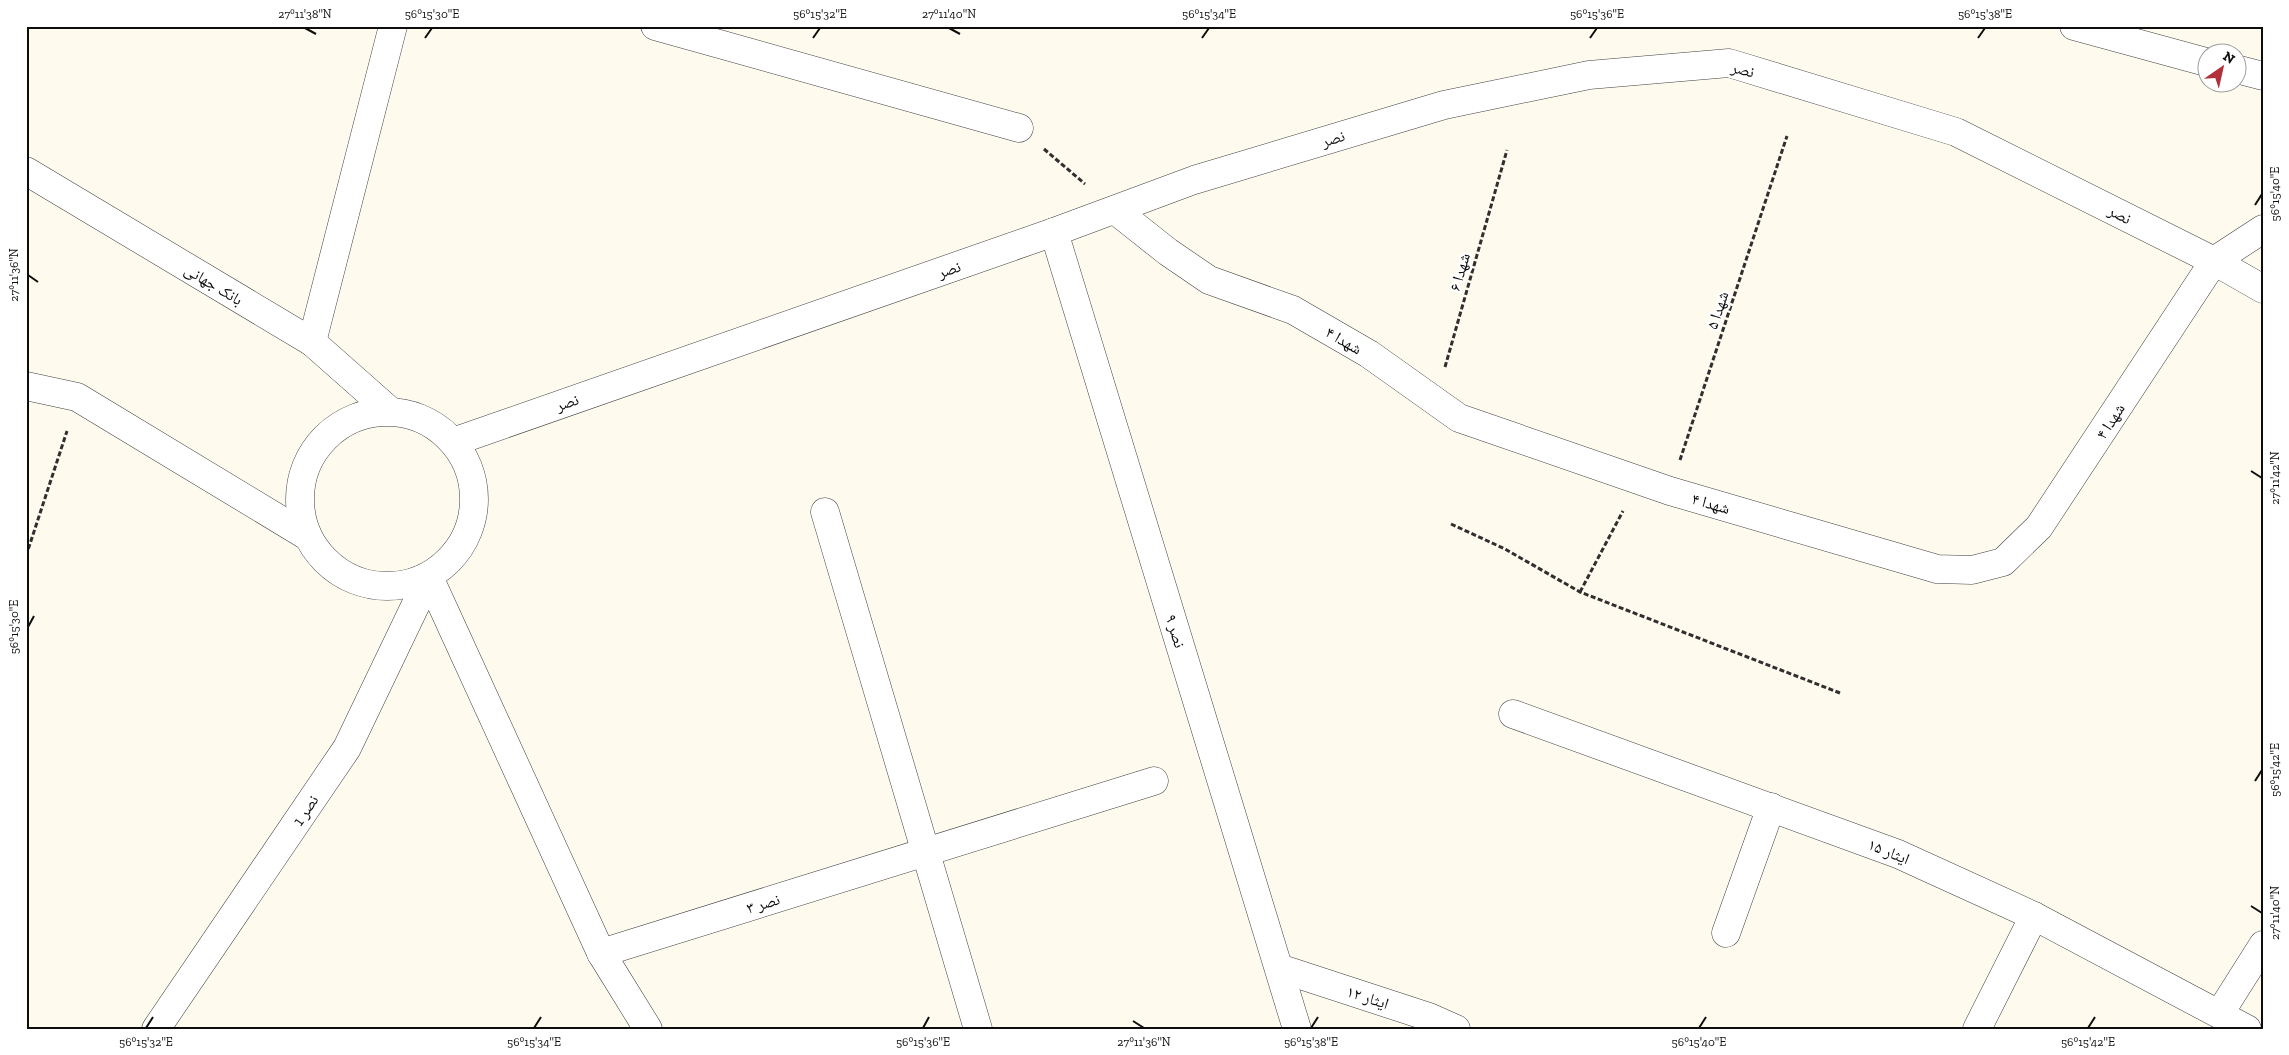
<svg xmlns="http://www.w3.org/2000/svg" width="2289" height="1055" viewBox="0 0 2289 1055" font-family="'Zilla Slab','Noto Naskh Arabic',serif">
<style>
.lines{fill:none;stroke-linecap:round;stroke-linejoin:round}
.minor-casing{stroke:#404040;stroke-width:29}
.path{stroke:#2f2f2f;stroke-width:3;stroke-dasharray:5 2.5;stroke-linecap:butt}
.minor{stroke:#fff;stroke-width:28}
.ticks{fill:none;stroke:#0d0d0d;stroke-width:2}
.labels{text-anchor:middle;stroke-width:5;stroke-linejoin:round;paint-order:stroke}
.street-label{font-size:16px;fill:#0d0d0d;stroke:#fff}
.neatline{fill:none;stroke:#0d0d0d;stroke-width:2}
.ticks-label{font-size:12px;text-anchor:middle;fill:#0d0d0d}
</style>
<rect width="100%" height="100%" fill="#fefaee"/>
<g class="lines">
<defs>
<g id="minor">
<polyline points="655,26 1019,128"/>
<polyline points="2074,26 2206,62"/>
<polyline points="2236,69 2263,76"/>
<polyline points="26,171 312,342 390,411"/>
<polyline points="1115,210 1168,252 1209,280 1293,310 1369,354 1459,418 1670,491 1937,569 1972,570 2003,562 2039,527 2214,261 2263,229"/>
<polyline points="1054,232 1297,1029"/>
<polyline points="312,342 393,26"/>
<polyline points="26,386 77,397 307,536"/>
<circle cx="387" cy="499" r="87"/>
<polyline points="453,442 1054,232 1194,180 1444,105 1589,75 1729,63 1956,132 2214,261 2263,289"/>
<polyline points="825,512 978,1029"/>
<polyline points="429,577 601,953 648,1029"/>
<polyline points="1513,714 1898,854 2034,916 2247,1029"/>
<polyline points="1726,933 1771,807"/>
<polyline points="601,953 1154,781"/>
<polyline points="1279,968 1429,1017 1456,1029"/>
<polyline points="2220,1013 2263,945"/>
<polyline points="156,1029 347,748 429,577"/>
<polyline points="1977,1029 2034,916"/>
</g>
</defs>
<use href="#minor" class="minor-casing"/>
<g class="path">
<polyline points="1044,149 1085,184"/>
<polyline points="1445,367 1507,150"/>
<polyline points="1680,460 1787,136"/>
<polyline points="1451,524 1505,549 1580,592 1840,693"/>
<polyline points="26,556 67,431"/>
<polyline points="1580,592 1623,511"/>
</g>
<use href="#minor" class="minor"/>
</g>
<path class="ticks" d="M 305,28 L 316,34M 949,28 L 960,34M 425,38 L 432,28M 813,38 L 820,28M 1202,38 L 1209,28M 1590,38 L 1597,28M 1978,38 L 1985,28M 2255,205 L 2262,194M 28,275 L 38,282M 2251,471 L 2262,478M 28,627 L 34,616M 2255,781 L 2262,770M 2251,906 L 2262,913M 1133,1021 L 1144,1028M 146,1028 L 153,1017M 534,1028 L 541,1017M 923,1028 L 929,1017M 1311,1028 L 1318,1017M 1699,1028 L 1706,1017M 2088,1028 L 2095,1017"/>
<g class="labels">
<g class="street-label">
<text transform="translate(1743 69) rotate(14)" y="6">نصر</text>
<text transform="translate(1333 138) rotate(-17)" y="6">نصر</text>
<text transform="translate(2120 214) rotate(27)" y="6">نصر</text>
<text transform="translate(949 269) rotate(-19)" y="6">نصر</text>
<text transform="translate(1459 272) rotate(-74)" y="6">شهدا ۶</text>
<text transform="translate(214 284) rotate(31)" y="6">بانک جهانی</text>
<text transform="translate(1717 310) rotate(-72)" y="6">شهدا ۵</text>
<text transform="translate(1344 340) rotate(30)" y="6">شهدا ۴</text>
<text transform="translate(567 402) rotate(-19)" y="6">نصر</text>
<text transform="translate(2110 421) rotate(-57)" y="6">شهدا ۴</text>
<text transform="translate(1711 503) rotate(16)" y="6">شهدا ۴</text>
<text transform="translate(1176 631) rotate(73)" y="6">نصر ۹</text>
<text transform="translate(305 810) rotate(-56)" y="6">نصر 1</text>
<text transform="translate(1889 851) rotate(22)" y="6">ایثار ۱۵</text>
<text transform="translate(763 903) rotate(-17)" y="6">نصر ۳</text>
<text transform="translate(1368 997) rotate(18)" y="6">ایثار ۱۲</text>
</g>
</g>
<rect width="2289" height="1055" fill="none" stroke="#ffffff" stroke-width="55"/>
<g transform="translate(2222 68) rotate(34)"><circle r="24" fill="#ffffff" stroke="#9e9e9e"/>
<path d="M0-4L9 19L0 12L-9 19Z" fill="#b3303b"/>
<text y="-8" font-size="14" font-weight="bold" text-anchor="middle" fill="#0d0d0d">N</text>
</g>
<rect x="28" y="28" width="2234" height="1000" class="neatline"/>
<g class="ticks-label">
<text x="305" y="18">27°11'38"N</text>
<text x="432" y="18">56°15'30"E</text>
<text x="820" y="18">56°15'32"E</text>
<text x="949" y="18">27°11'40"N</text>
<text x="1209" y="18">56°15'34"E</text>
<text x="1597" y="18">56°15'36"E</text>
<text x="1985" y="18">56°15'38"E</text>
<text transform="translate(2275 194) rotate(-90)" y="4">56°15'40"E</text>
<text transform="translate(14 275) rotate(-90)" y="4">27°11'36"N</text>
<text transform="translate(2275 478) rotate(-90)" y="4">27°11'42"N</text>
<text transform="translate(14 627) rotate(-90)" y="4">56°15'30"E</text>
<text transform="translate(2275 770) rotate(-90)" y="4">56°15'42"E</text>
<text transform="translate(2275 913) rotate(-90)" y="4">27°11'40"N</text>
<text x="146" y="1046">56°15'32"E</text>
<text x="534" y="1046">56°15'34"E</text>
<text x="923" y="1046">56°15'36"E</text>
<text x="1144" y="1046">27°11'36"N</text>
<text x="1311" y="1046">56°15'38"E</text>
<text x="1699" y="1046">56°15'40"E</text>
<text x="2088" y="1046">56°15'42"E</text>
</g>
</svg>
